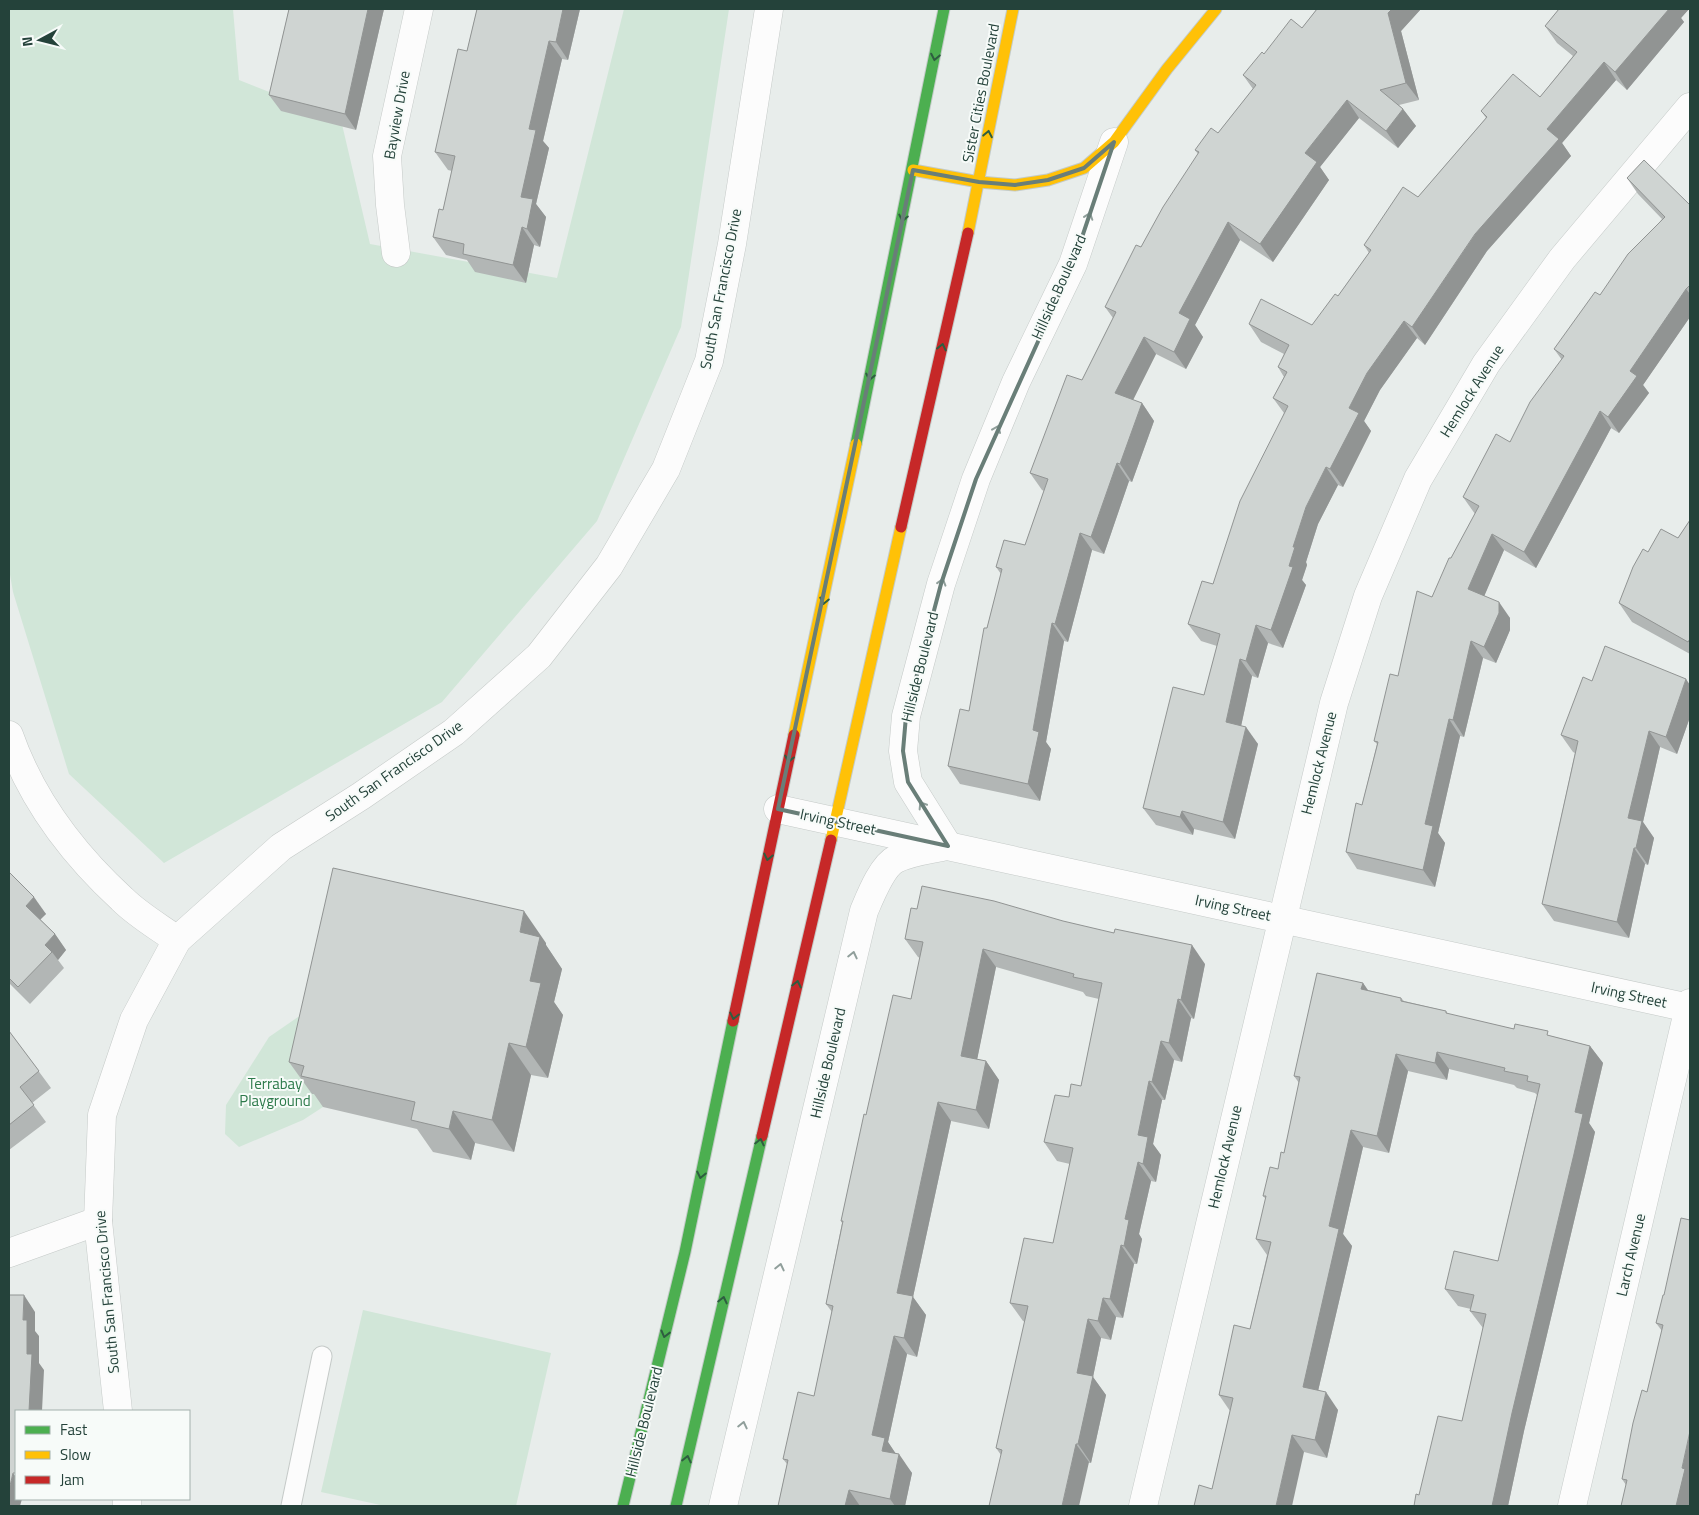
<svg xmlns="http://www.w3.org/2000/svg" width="1699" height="1515" viewBox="0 0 1699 1515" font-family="'Titillium Web',sans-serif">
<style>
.green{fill:#d1e6d8}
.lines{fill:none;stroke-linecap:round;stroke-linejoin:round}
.lane-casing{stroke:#c5cac8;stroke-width:21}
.street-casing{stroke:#c5cac8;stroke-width:29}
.fast-casing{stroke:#c3cbc8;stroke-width:13}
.slow-casing{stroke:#c3cbc8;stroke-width:13}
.jam-casing{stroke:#c3cbc8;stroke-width:13}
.lane{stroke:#fcfcfc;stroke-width:19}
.street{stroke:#fcfcfc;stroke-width:28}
.fast{stroke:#4caf50;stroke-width:11}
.slow{stroke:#ffc107;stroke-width:11}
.jam{stroke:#c62828;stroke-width:11}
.wall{fill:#b2b6b5}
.shaded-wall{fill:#919493}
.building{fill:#cfd4d2;stroke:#919493}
.oneway{stroke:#2e5d40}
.oneway2{stroke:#909f9b}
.marked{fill:none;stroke:#697e78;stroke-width:4;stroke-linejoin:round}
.labels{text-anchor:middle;stroke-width:4;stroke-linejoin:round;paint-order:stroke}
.street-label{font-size:15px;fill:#24423a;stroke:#f7fbf9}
.park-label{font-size:15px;fill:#2d7a4b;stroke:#f7fbf9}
</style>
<rect width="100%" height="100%" fill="#e8edeb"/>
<g class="green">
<polygon points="9,9 233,9 239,80 341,120 370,244 557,278 624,9 729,9 681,327 597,521 442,702 164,863 69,774 13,592 9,569"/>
<polygon points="330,1009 326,1097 323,1107 303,1120 239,1147 225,1134 226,1105 269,1037 298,1017"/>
<polygon points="363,1310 551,1353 516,1506 385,1506 321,1492"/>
</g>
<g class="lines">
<defs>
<polyline id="lane" points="291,1506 322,1356"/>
<g id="street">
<polyline points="396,253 390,205 387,156 419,9"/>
<path d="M 9,735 C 31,798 73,854 122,899 C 138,915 159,927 177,940"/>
<polyline points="778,809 1689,1008"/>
<polyline points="948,846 908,782 903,751 906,716 941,584 976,479 1016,382 1073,264 1114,142"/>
<polyline points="9,1253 98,1221"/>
<polyline points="118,1411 98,1221 102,1115 134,1020 177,940 281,847 361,796 454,732 539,656 609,566 666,469 709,361 732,244 769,9"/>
<polyline points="127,1499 127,1506"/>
<path d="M 723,1506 L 864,911 C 870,897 882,866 896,859 C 910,852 927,850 942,847"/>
<polyline points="1143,1506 1334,703 1368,596 1418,479 1486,364 1562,259 1690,107"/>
<polyline points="1572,1506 1690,1003"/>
</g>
<g id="fast">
<polyline points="856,444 944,9"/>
<polyline points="623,1506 685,1252 733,1021"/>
<polyline points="676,1506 762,1136"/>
</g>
<g id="slow">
<polyline points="913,170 979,182 1015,185 1048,180 1084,168 1114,142 1167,69 1216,9"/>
<polyline points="968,233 1013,9"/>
<polyline points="794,735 856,444"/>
<polyline points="831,840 901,527"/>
</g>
<g id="jam">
<polyline points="901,527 968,233"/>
<polyline points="733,1021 794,735"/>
<polyline points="762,1136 831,840"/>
</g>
</defs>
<use href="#lane" class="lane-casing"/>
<use href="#street" class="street-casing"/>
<use href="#fast" class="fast-casing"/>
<use href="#slow" class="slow-casing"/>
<use href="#jam" class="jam-casing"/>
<use href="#lane" class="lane"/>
<use href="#street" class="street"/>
<use href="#fast" class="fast"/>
<use href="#slow" class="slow"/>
<use href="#jam" class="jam"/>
</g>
<g class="wall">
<polygon points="289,9 384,9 356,130 281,111 269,95"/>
<polygon points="477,9 580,9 568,60 562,59 543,141 549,148 536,204 546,217 540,247 534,245 526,283 475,272 467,260 446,255 433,237 443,210 452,171 448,170 435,152 467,51"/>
<polygon points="1317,9 1421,9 1401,31 1419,100 1399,105 1403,109 1416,126 1398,148 1359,118 1320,167 1329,180 1273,262 1240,240 1195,325 1203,337 1186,369 1156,354 1133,400 1142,403 1154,421 1132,482 1129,481 1104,554 1092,550 1068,642 1064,641 1046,742 1051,749 1040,801 960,784 948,766 969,711 987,628 1001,574 996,567 1025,545 1044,491 1042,490 1030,473 1082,380 1113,318 1105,307 1198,154 1195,150 1218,133 1253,89 1243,75 1264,54 1302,28"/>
<polygon points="1559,9 1689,9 1681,18 1684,22 1627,90 1616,80 1562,143 1571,156 1487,251 1425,345 1417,338 1380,390 1364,421 1371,431 1343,487 1338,485 1318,524 1306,562 1307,565 1302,580 1306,585 1283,648 1268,643 1258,678 1252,676 1241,726 1258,744 1235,839 1194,829 1193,835 1156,825 1143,808 1204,695 1217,646 1201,641 1188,624 1213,584 1284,413 1273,398 1284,377 1278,367 1284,354 1261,342 1249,324 1312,325 1338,296 1369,253 1364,245 1418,197 1486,118 1481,111 1540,97 1573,56 1557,43 1545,26"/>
<polygon points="1627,178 1690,205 1690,317 1643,385 1649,393 1619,433 1611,428 1536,568 1504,550 1484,596 1510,618 1510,630 1496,663 1483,658 1464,737 1460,736 1438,833 1445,843 1435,887 1357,869 1346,852 1362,805 1377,744 1374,741 1398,676 1432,597 1451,558 1475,514 1463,497 1510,442 1562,360 1554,349 1600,295 1662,219 1638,194"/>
<polygon points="1690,520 1690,654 1632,622 1619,603 1648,552 1678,538"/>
<polygon points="1592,681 1690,685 1690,717 1677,754 1660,747 1643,822 1654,838 1648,865 1645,864 1629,938 1554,921 1542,904 1575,753 1573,752 1561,735"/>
<polygon points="9,872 46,914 40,919 55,934 66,950 58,960 64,968 30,1004 9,983"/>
<polygon points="905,939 1205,964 1194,1019 1191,1018 1182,1062 1174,1060 1165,1100 1162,1100 1153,1144 1161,1155 1156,1182 1151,1181 1139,1234 1142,1239 1137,1264 1134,1264 1123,1318 1116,1317 1111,1340 1101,1338 1093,1377 1106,1395 1091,1463 1001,1455 996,1448 1025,1322 1023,1321 1010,1303 1053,1243 1070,1164 1057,1161 1044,1142 1069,1097 1081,1086 1099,999 1086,996 1083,992 996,967 977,1059 986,1061 999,1080 989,1129 951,1121 913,1297 926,1315 917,1357 907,1354 888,1442 896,1454 912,1473 905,1506 778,1506 787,1464 783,1459 814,1396 832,1312 826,1304 842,1223 841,1221 866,1115 911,999 920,958 918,957"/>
<polygon points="546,943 546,945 562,969 554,1002 563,1015 548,1078 531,1075 514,1152 475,1143 471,1160 433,1152 417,1129 323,1107 314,1094 312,1094 289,1062"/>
<polygon points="1363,983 1368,990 1401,998 1404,1001 1446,1011 1448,1014 1514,1029 1551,1036 1590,1046 1603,1063 1589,1123 1595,1132 1586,1171 1524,1431 1508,1506 1414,1506 1419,1495 1462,1421 1483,1328 1470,1311 1471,1309 1458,1306 1445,1289 1498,1261 1537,1095 1535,1093 1517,1088 1514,1085 1449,1069 1447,1080 1408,1071 1389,1153 1363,1147 1343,1234 1352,1246 1318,1391 1338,1410 1327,1458 1304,1452 1212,1489 1230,1411 1219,1395 1250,1329 1267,1255 1256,1239 1266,1199 1263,1196 1278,1169 1284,1153 1299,1083 1294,1076"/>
<polygon points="9,1031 51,1088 32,1103 46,1122 9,1150"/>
<polygon points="1690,1220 1626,1485 1622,1479 1647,1392 1662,1331 1656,1323 1664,1295"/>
</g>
<g class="shaded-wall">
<polygon points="368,9 384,9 356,130 345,114"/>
<polygon points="563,9 580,9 568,60 556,42"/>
<polygon points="1392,9 1421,9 1401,31 1419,100 1406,83 1388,13"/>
<polygon points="1669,9 1689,9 1681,18 1684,22 1627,90 1615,72"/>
<polygon points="549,41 562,59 543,141 549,148 536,204 546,217 540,247 527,229 521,197 529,129"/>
<polygon points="1604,62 1616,80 1562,143 1571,156 1487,251 1425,345 1412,327 1547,129"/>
<polygon points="1347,100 1359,118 1320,167 1329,180 1273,262 1260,244 1305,153"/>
<polygon points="1403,109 1416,126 1398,148 1386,131"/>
<polygon points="1228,222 1240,240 1195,325 1203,337 1186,369 1174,352 1179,313"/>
<polygon points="522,227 534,245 526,283 513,265"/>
<polygon points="1686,289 1690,294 1690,317 1643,385 1649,393 1619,433 1608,417 1630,371"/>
<polygon points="1404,321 1417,338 1380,390 1364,421 1371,431 1343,487 1330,469 1349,408 1367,373"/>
<polygon points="1144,337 1156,354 1128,410 1115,393"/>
<polygon points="1142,403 1154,421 1132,482 1120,464"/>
<polygon points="1600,411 1611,428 1536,568 1524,552"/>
<polygon points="1117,463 1129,481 1104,554 1091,537"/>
<polygon points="1326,467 1338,485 1318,524 1306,562 1307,565 1302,580 1306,585 1283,648 1271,630 1293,547 1306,507"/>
<polygon points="1080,533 1092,550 1068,642 1055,624"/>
<polygon points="1492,534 1504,550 1480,606 1468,589"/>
<polygon points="1499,602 1510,618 1510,630 1496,663 1484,647"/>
<polygon points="1052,623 1064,641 1046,742 1051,749 1040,801 1028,784 1033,730"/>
<polygon points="1256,625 1268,643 1258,678 1246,661"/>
<polygon points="1471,641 1483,658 1464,737 1453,720"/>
<polygon points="1240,659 1252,676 1238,740 1226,722"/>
<polygon points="1686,679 1690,685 1690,717 1677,754 1666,737"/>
<polygon points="1449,719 1460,736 1438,833 1445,843 1435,887 1423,870 1425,824"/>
<polygon points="1246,727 1258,744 1235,839 1223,822"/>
<polygon points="1649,731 1660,747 1643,822 1654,838 1648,865 1636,848 1628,818"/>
<polygon points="1182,811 1194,829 1193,835 1180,817"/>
<polygon points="1634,848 1645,864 1629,938 1617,922"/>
<polygon points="34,897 46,914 38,922 26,906"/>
<polygon points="524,911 546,943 546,945 562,969 554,1002 563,1015 548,1078 526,1047 520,932"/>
<polygon points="55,934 66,950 58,960 52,952 45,945"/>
<polygon points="1192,945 1205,964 1194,1019 1181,1000"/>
<polygon points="983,949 996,967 974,1075 961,1056"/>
<polygon points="1363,983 1375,1001 1361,989"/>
<polygon points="1178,999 1191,1018 1182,1062 1169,1043"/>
<polygon points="1161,1041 1174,1060 1165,1100 1152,1082"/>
<polygon points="509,1043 531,1075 514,1152 492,1120"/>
<polygon points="1590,1046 1603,1063 1589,1123 1595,1132 1586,1171 1524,1431 1508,1506 1492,1506 1575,1112"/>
<polygon points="1437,1052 1449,1069 1447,1080 1435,1063"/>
<polygon points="1396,1054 1408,1071 1389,1153 1377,1136"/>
<polygon points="986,1061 999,1080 989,1129 976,1110"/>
<polygon points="1149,1081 1162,1100 1153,1144 1161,1155 1156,1182 1143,1164 1138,1135"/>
<polygon points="938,1102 951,1121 913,1297 926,1315 917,1357 904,1338 897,1293"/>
<polygon points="453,1111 475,1143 471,1160 449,1129"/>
<polygon points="1351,1130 1363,1147 1343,1234 1352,1246 1315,1404 1303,1387 1329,1226"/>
<polygon points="1138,1162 1151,1181 1139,1234 1142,1239 1137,1264 1124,1246 1125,1219"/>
<polygon points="1121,1245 1134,1264 1123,1318 1110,1299"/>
<polygon points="24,1295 35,1312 35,1331 39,1336 39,1363 44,1370 42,1411 29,1411 27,1354 23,1320"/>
<polygon points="1103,1298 1116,1317 1111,1340 1098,1321"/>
<polygon points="1088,1319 1101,1338 1093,1377 1106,1395 1091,1463 1078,1444 1077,1373"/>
<polygon points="894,1336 907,1354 888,1442 898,1457 895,1469 872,1435"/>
<polygon points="1326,1392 1338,1410 1327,1458 1315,1440"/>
<polygon points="1690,1431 1690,1506 1676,1506 1682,1468"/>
<polygon points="1292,1435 1304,1452 1292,1506 1276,1506"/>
<polygon points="1076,1444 1089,1462 1079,1506 1062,1506"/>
<polygon points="899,1454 912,1473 905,1506 895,1506 890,1499"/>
<polygon points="13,1473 16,1477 16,1499 22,1499 20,1506 9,1506 9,1490"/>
<polygon points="849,1490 860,1506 845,1506"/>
</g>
<g class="building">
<polygon points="289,9 368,9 345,114 269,95"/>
<polygon points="477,9 563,9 556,42 549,41 529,129 536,130 521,197 533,199 527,229 522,227 513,265 463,254 464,244 433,237 439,209 443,210 455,156 435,152 458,49 467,51"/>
<polygon points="1317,9 1392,9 1388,13 1406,83 1380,90 1403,109 1386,131 1347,100 1305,153 1317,162 1260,244 1228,222 1179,313 1190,319 1174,352 1144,337 1115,393 1142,403 1120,464 1117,463 1091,537 1080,533 1055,624 1052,623 1033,730 1039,732 1028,784 948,766 960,709 969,711 984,628 987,628 1002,569 996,567 1004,540 1025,545 1048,479 1030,473 1067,375 1082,380 1116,312 1105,307 1136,245 1141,247 1163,207 1199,152 1195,150 1211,128 1218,133 1256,85 1243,75 1262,52 1264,54 1291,19 1302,28"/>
<polygon points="1559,9 1669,9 1615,72 1604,62 1547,129 1559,139 1475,234 1412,327 1404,321 1367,373 1349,408 1359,413 1330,469 1326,467 1306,507 1293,547 1295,547 1289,566 1293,567 1271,630 1256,625 1246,661 1240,659 1226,722 1246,727 1223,822 1182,811 1180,817 1143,808 1173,687 1204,695 1220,634 1188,624 1202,581 1213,584 1240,501 1288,406 1273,398 1287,372 1278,367 1289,345 1249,324 1261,299 1312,325 1335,294 1338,296 1371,250 1364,245 1403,187 1418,197 1487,117 1481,111 1513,74 1540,97 1577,52 1545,26"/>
<polygon points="1644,160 1690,205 1690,285 1686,289 1630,371 1637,376 1608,417 1600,411 1524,552 1492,534 1468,589 1499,602 1499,613 1484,647 1471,641 1453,720 1449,719 1425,824 1433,826 1423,870 1346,852 1356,803 1362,805 1378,742 1374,741 1390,674 1398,676 1417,591 1432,597 1449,558 1451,558 1479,506 1463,497 1496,434 1510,442 1530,402 1564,356 1554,349 1595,292 1600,295 1628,254 1665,217 1627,178"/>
<polygon points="1690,520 1690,639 1688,642 1619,603 1633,567 1643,549 1648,552 1661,529 1678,538"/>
<polygon points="1605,646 1686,679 1666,737 1649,731 1628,818 1642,821 1636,848 1634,848 1617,922 1542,904 1578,741 1561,735 1583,677 1592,681"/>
<polygon points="333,868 524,911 520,932 540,937 530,981 541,983 526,1047 509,1043 492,1120 453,1111 449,1129 411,1120 415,1102 301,1076 304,1066 289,1062"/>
<polygon points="9,872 34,897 26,906 55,934 45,945 52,952 18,987 9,978"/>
<polygon points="922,886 994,901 1063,921 1114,933 1115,929 1192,945 1181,1000 1178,999 1169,1043 1161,1041 1152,1082 1149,1081 1138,1135 1148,1137 1143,1164 1138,1162 1125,1219 1129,1220 1124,1246 1121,1245 1110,1299 1103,1298 1098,1321 1088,1319 1077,1373 1093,1376 1078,1444 1076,1444 1062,1506 989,1506 1002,1450 996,1448 1028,1306 1010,1303 1024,1238 1053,1243 1073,1148 1044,1142 1055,1095 1069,1097 1071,1084 1081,1086 1102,983 1073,977 1074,974 983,949 961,1056 986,1061 976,1110 938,1102 897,1293 913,1296 904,1338 894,1336 872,1435 885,1438 882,1451 899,1454 890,1499 849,1490 845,1506 778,1506 788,1460 783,1459 798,1392 814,1396 833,1306 826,1304 843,1221 841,1221 864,1114 866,1115 893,995 911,999 923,942 905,939 911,908 917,909"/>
<polygon points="1317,973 1363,983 1361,989 1401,998 1401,1001 1446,1011 1446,1013 1514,1029 1515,1024 1548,1031 1547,1035 1590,1046 1575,1112 1583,1114 1574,1154 1512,1413 1492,1506 1414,1506 1416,1494 1419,1495 1438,1416 1462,1421 1486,1314 1470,1311 1474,1295 1445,1289 1454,1251 1498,1261 1540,1084 1527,1081 1528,1076 1504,1071 1505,1068 1437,1052 1435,1063 1396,1054 1377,1136 1351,1130 1329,1226 1339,1229 1303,1387 1326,1392 1315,1440 1292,1435 1276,1506 1194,1506 1199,1485 1212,1489 1233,1398 1219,1395 1234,1325 1250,1329 1271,1242 1256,1239 1266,1196 1263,1196 1270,1167 1278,1169 1281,1152 1284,1153 1300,1077 1294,1076"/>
<polygon points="9,1031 39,1071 20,1087 34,1105 9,1125"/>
<polygon points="1681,1218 1690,1220 1690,1431 1682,1468 1685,1469 1676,1506 1621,1506 1627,1480 1622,1479 1633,1423 1642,1390 1647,1392 1663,1325 1656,1323 1663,1295 1664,1295"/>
<polygon points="9,1295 24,1295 23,1320 27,1320 27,1354 32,1354 29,1411 16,1411 16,1473 13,1473 9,1490"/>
</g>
<defs><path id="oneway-chevron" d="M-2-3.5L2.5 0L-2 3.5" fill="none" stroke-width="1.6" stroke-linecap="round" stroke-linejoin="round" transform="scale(1.25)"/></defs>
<g class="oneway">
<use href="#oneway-chevron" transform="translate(935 57) rotate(101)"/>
<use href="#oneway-chevron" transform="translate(988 134) rotate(-79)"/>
<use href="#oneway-chevron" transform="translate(903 218) rotate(102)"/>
<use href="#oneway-chevron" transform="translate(942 347) rotate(-77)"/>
<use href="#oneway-chevron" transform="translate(870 377) rotate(102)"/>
<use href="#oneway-chevron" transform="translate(824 601) rotate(102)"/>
<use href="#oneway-chevron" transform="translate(789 759) rotate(102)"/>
<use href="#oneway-chevron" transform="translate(768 857) rotate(102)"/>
<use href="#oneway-chevron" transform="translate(797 984) rotate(-77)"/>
<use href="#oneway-chevron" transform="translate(734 1016) rotate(102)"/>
<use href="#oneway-chevron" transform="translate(760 1142) rotate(-77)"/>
<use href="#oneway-chevron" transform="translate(701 1175) rotate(102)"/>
<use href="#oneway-chevron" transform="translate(723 1300) rotate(-77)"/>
<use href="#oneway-chevron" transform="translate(665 1334) rotate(104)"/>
<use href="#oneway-chevron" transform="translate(687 1459) rotate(-77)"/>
</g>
<g class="oneway2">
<use href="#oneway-chevron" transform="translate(1089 216) rotate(-71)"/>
<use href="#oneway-chevron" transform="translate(997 429) rotate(-67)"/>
<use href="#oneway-chevron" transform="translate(942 582) rotate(-73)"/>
<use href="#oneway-chevron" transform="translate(922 805) rotate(-122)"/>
<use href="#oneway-chevron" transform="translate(853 955) rotate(-77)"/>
<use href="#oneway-chevron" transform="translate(780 1267) rotate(-77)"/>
<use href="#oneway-chevron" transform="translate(743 1425) rotate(-77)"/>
</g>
<path class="marked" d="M 1114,142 L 1073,264 L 976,479 L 941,584 L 906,716 L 903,751 L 908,782 L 948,846 L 778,809 L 913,170 L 979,182 L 1015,185 L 1048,180 L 1084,168 Z"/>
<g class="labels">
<g class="street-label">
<text transform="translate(981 93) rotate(-79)" y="5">Sister Cities Boulevard</text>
<text transform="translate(397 115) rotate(-80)" y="5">Bayview Drive</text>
<text transform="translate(1059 287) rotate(-66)" y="5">Hillside Boulevard</text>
<text transform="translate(721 289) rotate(-79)" y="5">South San Francisco Drive</text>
<text transform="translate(1472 391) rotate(-58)" y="5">Hemlock Avenue</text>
<text transform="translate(920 667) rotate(-76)" y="5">Hillside Boulevard</text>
<text transform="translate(1319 763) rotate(-76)" y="5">Hemlock Avenue</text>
<text transform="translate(394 771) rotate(-35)" y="5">South San Francisco Drive</text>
<text transform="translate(838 822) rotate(12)" y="5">Irving Street</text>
<text transform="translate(1233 908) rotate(12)" y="5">Irving Street</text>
<text transform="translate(1629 995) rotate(12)" y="5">Irving Street</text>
<text transform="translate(828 1063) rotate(-77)" y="5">Hillside Boulevard</text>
<text transform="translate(1225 1157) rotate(-77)" y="5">Hemlock Avenue</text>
<text transform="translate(1631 1255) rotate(-77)" y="5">Larch Avenue</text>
<text transform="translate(107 1292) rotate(-95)" y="5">South San Francisco Drive</text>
<text transform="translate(644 1422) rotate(-76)" y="5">Hillside Boulevard</text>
</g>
<g class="park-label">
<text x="275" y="1089">Terrabay<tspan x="275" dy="17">Playground</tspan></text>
</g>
</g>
<rect width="1699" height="1515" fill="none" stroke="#24423a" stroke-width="20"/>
<rect x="15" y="1410" width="175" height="90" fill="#f7fbf9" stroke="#a3b1ad"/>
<rect x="25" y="1426" width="25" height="8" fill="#4caf50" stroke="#a3b1ad"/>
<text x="60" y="1435" font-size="15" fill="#24423a">Fast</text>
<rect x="25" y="1451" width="25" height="8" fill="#ffc107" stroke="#a3b1ad"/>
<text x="60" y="1460" font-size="15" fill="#24423a">Slow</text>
<rect x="25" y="1476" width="25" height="8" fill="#c62828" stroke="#a3b1ad"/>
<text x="60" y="1485" font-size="15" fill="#24423a">Jam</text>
<g transform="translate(40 40) rotate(263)" stroke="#f7fbf9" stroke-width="4" paint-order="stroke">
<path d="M0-4L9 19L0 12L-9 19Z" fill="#24423a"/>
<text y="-8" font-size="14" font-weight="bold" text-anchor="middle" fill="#24423a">N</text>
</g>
</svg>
